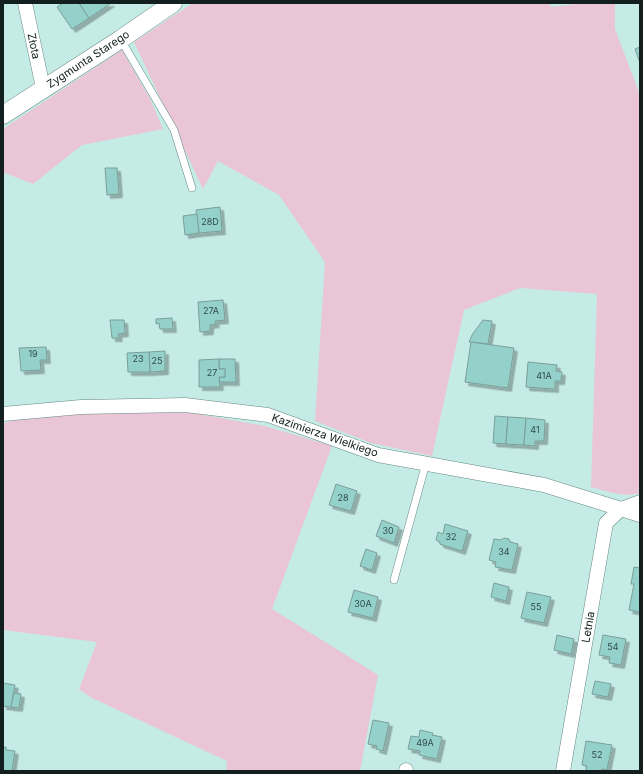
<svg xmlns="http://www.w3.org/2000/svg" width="643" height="774" viewBox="0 0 643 774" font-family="Inter,sans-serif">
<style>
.green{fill:#eac5d5}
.building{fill:#94d1ca;stroke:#7b9e99;filter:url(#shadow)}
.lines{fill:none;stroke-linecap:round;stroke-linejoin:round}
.service-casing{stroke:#668884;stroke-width:8}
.minor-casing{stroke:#668884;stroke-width:15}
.tertiary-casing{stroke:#668884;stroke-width:19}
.service{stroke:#fff;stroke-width:7}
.minor{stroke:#fff;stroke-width:14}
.tertiary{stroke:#fff;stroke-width:18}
.labels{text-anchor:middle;stroke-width:3.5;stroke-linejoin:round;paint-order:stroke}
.number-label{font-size:9px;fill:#324c49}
.street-label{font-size:11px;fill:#121f1e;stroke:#fff}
</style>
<defs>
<filter id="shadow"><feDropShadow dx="3.5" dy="3.5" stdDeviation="0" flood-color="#0004"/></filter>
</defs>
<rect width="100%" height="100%" fill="#c5ebe6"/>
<g class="green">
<path d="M 193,3 L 550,3 L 551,7 L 584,3 L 615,3 L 615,29 L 640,95 L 640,493 C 624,498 606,491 591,487 L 597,294 L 520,288 L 464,310 L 432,456 L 371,443 L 315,421 L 325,262 L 279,195 L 218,161 L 203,189 L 134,42 Z"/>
<polygon points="122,50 150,99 163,129 82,145 33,184 3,172 3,129"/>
<polygon points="113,411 187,412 265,426 332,446 272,609 378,675 360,771 226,771 227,761 90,697 79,689 97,642 3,630 3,424 15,419"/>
</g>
<g class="building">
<polygon points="63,3 79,3 89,18 72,29 57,7"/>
<polygon points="79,3 111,3 89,18"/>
<polygon points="640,47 640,63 635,49"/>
<polygon points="105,168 117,168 119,194 107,195"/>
<polygon points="220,207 222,231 199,233 196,210"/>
<polygon points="197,214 199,233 185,235 183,216"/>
<polygon points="223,300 225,320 215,321 216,324 210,325 210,331 200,332 198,302"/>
<polygon points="172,318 173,329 160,329 159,323 156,324 156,319"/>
<polygon points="110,320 124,320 125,333 118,334 119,338 112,338"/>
<polygon points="483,320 492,321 488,344 469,342 472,335"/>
<polygon points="471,342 514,348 508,388 465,382"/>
<polygon points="46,347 47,360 40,360 41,370 21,371 19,348"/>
<polygon points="165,351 165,371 150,372 149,352"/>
<polygon points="149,352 150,372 128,372 127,353"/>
<polygon points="219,359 235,359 236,382 219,382 219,377 225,377 225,369 219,369"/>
<polygon points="219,359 219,369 225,369 225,377 219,377 220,387 199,387 199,360"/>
<polygon points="528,362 557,365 556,371 562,372 561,381 555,381 555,389 526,387"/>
<polygon points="495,416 508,417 506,444 493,443"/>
<polygon points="508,417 526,418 524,445 506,444"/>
<polygon points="526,418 545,420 544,441 535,441 535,446 524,445"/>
<polygon points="336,484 357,491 351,511 329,505"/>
<polygon points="382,520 399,527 394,543 376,536"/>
<polygon points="445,524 468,531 462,551 440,544 440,542 436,540 438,532 443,534"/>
<polygon points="504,538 509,539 510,542 518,544 512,570 495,567 496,562 489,560 494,539 501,540"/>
<polygon points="366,549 377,553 372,570 360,566"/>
<polygon points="634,567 640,568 640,612 629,610 634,584 631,584"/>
<polygon points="494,583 509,587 506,601 491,597"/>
<polygon points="354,590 378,597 373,618 348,612"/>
<polygon points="527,592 551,597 544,623 521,618"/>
<polygon points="557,635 574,639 571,654 554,650"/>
<polygon points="603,635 626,639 621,665 609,663 610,657 599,655"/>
<polygon points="595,681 611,684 608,697 592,694"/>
<polygon points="3,683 15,685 11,707 3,706"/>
<polygon points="14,693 21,694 19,708 11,707"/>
<polygon points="373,720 389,723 383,751 376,749 377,746 368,744"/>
<polygon points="420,730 433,733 432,735 442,737 437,759 419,755 420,751 408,749 411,736 419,737"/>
<polygon points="586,741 612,745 607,770 602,769 601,771 586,771 587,766 582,765"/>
<polygon points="3,747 6,747 6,750 15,751 12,771 3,771"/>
</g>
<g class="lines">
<defs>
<g id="service">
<polyline points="121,40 174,130 192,188"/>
<polyline points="394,580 426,463"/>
</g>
<g id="minor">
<polyline points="25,3 43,88"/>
<polyline points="3,414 81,407 185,405 268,415 378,455 544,485 621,509 640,502"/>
<polyline points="406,771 406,770"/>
<polyline points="563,771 606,523 621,509 640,515"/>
</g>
<polyline id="tertiary" points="3,115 121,39 173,3"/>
</defs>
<use href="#service" class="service-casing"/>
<use href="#minor" class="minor-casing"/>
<use href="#tertiary" class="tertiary-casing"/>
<use href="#service" class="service"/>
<use href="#minor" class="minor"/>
<use href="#tertiary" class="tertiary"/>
</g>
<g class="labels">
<g class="number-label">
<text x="210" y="225">28D</text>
<text x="211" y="314">27A</text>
<text x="33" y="357">19</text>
<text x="138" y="362">23</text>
<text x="157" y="364">25</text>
<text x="212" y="376">27</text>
<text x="544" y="379">41A</text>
<text x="535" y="433">41</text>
<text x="343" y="501">28</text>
<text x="388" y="534">30</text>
<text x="451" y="540">32</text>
<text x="504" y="555">34</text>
<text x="363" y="607">30A</text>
<text x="536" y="610">55</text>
<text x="613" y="650">54</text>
<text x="425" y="746">49A</text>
<text x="597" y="758">52</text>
</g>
<g class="street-label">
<text transform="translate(34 46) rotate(78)" y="4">Złota</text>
<text transform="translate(88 59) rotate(-33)" y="4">Zygmunta Starego</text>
<text transform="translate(325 435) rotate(19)" y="4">Kazimierza Wielkiego</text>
<text transform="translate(588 627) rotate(-80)" y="4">Letnia</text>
</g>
</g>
<rect width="643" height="774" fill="none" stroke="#121f1e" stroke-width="8"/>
</svg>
